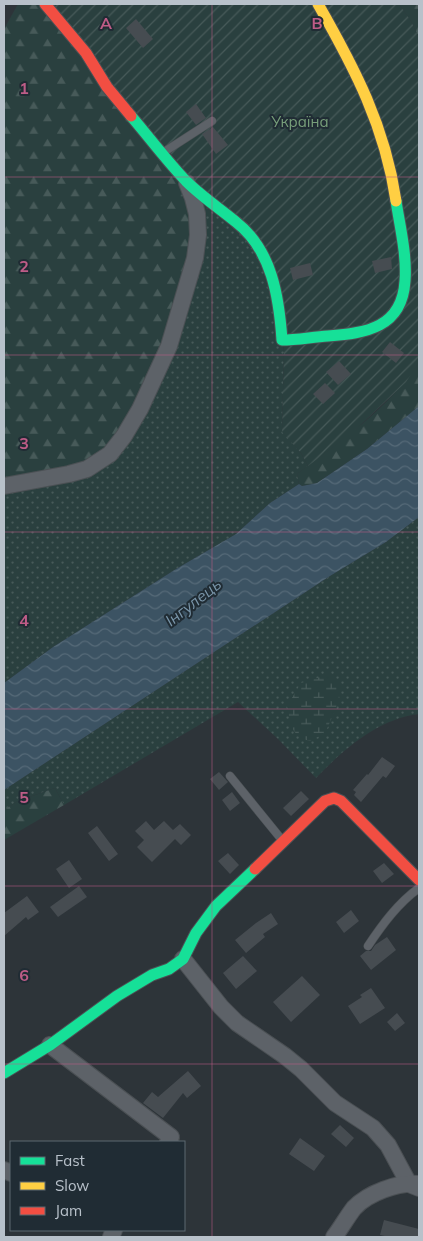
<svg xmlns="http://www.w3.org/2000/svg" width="423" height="1241" viewBox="0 0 423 1241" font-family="Mulish,sans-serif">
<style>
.grass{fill:url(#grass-dots)}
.forest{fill:url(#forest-firs)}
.wetland{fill:url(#wetland-marsh)}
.garden{fill:url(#garden-furrows)}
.water{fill:url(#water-waves)}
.building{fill:#464c51}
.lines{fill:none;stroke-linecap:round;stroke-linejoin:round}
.lane-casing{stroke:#4b5054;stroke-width:9}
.street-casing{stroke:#4b5054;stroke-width:18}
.fast-casing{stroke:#4b5054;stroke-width:13}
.slow-casing{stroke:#4b5054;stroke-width:13}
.jam-casing{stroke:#4b5054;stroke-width:13}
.lane{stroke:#5d6268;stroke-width:8}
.street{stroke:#5d6268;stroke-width:16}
.fast{stroke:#16e098;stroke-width:11}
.slow{stroke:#ffcf43;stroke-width:11}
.jam{stroke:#f24e42;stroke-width:11}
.grid{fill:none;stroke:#be5c87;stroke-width:1;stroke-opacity:0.55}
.labels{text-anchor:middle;stroke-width:4;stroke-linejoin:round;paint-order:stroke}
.park-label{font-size:15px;fill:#779e7a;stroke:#202c34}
.water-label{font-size:16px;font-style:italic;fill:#7a96aa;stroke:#202c34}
.grid-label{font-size:16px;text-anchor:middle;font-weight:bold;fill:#be5c87;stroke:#202c34;stroke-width:4;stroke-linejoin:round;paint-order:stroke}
</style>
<defs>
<pattern id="grass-dots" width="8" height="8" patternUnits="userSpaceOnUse" patternTransform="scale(1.25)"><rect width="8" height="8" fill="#2a403f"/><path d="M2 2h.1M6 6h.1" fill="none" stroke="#475a59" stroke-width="1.8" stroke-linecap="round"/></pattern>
<pattern id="forest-firs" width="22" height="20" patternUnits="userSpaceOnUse" patternTransform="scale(1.25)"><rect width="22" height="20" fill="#2a403f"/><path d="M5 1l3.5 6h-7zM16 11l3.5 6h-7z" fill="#475a59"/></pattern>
<pattern id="wetland-marsh" width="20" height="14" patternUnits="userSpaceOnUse" patternTransform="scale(1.25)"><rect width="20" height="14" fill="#2a403f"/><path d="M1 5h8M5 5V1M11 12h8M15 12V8" fill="none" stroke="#475a59"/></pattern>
<pattern id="garden-furrows" width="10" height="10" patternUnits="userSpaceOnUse" patternTransform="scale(1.25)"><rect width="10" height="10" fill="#2a403f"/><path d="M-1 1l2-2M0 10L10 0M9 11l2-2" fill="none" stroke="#475a59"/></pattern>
<pattern id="water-waves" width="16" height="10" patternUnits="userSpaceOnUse" patternTransform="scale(1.25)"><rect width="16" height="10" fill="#3c5363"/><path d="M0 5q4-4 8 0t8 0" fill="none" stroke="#566a78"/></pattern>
</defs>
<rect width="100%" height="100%" fill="#2d3439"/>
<g class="grass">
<polygon points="193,198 257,244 284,351 282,431 301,453 308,466 297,474 299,484 270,503 236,534 176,569 53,647 4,683 4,486"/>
<path d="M 419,517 L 419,714 C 378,719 344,749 316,778 L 278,739 L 238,702 L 64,805 L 55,788 L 18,801 L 4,810 L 4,790 L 330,576 L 386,542 Z"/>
</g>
<g class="forest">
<polygon points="18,4 45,4 186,181 197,214 182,304 110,454 4,486 4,29"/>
<polygon points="399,4 419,4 419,38 411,21"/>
<path d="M 419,362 L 419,406 L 367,449 L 317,483 L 302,486 L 299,484 L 297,474 C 341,441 389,408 419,362 Z"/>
<polygon points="55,788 64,805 4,840 4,810 18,801"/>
</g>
<path class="wetland" d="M 328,675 L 340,686 L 339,702 L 325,733 L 310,741 C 290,736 291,723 287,706 L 301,683 Z"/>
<polygon class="garden" points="45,4 399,4 411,21 419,38 419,362 406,382 351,434 308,466 301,453 282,432 284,351 272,274"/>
<polygon class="water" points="419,406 419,517 386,542 330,576 4,790 4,683 53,647 176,569 236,534 270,503 299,484 302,486 317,483 367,449"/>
<g class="building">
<polygon points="136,19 153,39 143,48 126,28"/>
<polygon points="196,104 206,118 196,125 186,112"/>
<polygon points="213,127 228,145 216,154 202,134"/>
<polygon points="391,257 392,269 375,273 372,261"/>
<polygon points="310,263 313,275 293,280 290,268"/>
<polygon points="390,342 404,353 396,363 382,352"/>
<polygon points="339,361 351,374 338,385 326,372"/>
<polygon points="325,383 335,393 323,404 313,394"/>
<polygon points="382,757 395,766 386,778 383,776 361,802 354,795 356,792 353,790 367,774 368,775"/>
<polygon points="219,772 228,782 219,790 210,779"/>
<polygon points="301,791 309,799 291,816 283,808"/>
<polygon points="232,792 240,803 230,811 222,800"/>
<polygon points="146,821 154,830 164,821 173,830 180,824 191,835 181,845 175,839 152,862 137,847 144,840 135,831"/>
<polygon points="97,826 118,854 109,861 88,833"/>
<polygon points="228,853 239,865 230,874 218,861"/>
<polygon points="69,860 82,879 69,888 56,869"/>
<polygon points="384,863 394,874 382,883 373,871"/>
<polygon points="79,886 87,897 58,917 50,907"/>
<polygon points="27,896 39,912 28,920 26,917 4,936 4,913"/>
<polygon points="351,910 359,921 344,933 336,922"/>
<polygon points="271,913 278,924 263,934 265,937 246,953 235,940 256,923"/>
<polygon points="387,937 396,950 371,970 360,956 366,951 371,951 375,945"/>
<polygon points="243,956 257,971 236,989 223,973"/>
<polygon points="302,976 320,995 291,1022 273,1002"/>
<polygon points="371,988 385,1008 360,1024 348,1006 362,997 360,995"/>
<polygon points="397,1013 405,1023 395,1031 387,1022"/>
<polygon points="188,1071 201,1086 187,1098 183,1093 163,1118 143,1103 152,1092 158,1097"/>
<polygon points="340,1125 354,1138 346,1147 331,1134"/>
<polygon points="300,1138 325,1156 314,1171 289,1154"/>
<polygon points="384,1220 419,1229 419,1237 389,1237 380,1235"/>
</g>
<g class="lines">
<defs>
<g id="lane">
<polyline points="164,152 212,121"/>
<polyline points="230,776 282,840"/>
<path d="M 368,946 C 382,925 398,903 419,888"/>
</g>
<g id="street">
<polyline points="4,486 69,474 87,469 110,454 124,436 140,409 169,346 195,258 198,235 197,214 193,198 187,183"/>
<polyline points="183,959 221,1007 237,1023 285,1056 301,1069 335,1103 373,1128 388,1145 409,1184 419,1188"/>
<polyline points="50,1045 171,1137 168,1142"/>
<polyline points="4,1170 11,1173"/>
<polyline points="111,1237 114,1230"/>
<path d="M 334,1237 C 341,1228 347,1217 354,1208 C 368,1193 398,1182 418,1184"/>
</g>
<g id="fast">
<path d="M 131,116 C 149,137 166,160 186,181 C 201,196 219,208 236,222 C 272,250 279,297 282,340 C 297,340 312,337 328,336 C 366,333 402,328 405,281 C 407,255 400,227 396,201"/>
<polyline points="4,1073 50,1045 117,996 152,975 169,969 183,959 196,933 216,906 255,869"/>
</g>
<path id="slow" d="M 318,4 C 355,69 385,126 396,201"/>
<g id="jam">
<polyline points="45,4 86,53 107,87 131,116"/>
<polyline points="255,869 325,801 334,798 341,801 419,880"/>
</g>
</defs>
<use href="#lane" class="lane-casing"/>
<use href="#street" class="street-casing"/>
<use href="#fast" class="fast-casing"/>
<use href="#slow" class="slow-casing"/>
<use href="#jam" class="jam-casing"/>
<use href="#lane" class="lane"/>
<use href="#street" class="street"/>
<use href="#fast" class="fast"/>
<use href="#slow" class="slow"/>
<use href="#jam" class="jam"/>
</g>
<path class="grid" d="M 212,4 L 212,1237M 4,177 L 419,177M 4,355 L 419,355M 4,532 L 419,532M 4,709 L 419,709M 4,886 L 419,886M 4,1064 L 419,1064"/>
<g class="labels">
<g class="park-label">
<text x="300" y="127">Україна</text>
</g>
<g class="water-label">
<text transform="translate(193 602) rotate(-38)" y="6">Інгулець</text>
</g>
</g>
<g class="grid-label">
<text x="106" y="29">A</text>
<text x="317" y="29">B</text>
<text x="24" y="94">1</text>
<text x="24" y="272">2</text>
<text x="24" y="449">3</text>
<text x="24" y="626">4</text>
<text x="24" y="803">5</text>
<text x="24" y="981">6</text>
</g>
<rect width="423" height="1241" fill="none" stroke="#b8c1ca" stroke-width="10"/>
<rect x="10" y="1141" width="175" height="90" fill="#202c34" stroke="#5d6870"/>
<rect x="20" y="1157" width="25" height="8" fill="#16e098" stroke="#5d6870"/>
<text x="55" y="1166" font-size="15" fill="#b8c1ca">Fast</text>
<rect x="20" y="1182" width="25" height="8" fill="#ffcf43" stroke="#5d6870"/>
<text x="55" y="1191" font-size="15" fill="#b8c1ca">Slow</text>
<rect x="20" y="1207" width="25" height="8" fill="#f24e42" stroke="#5d6870"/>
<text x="55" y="1216" font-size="15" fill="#b8c1ca">Jam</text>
</svg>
